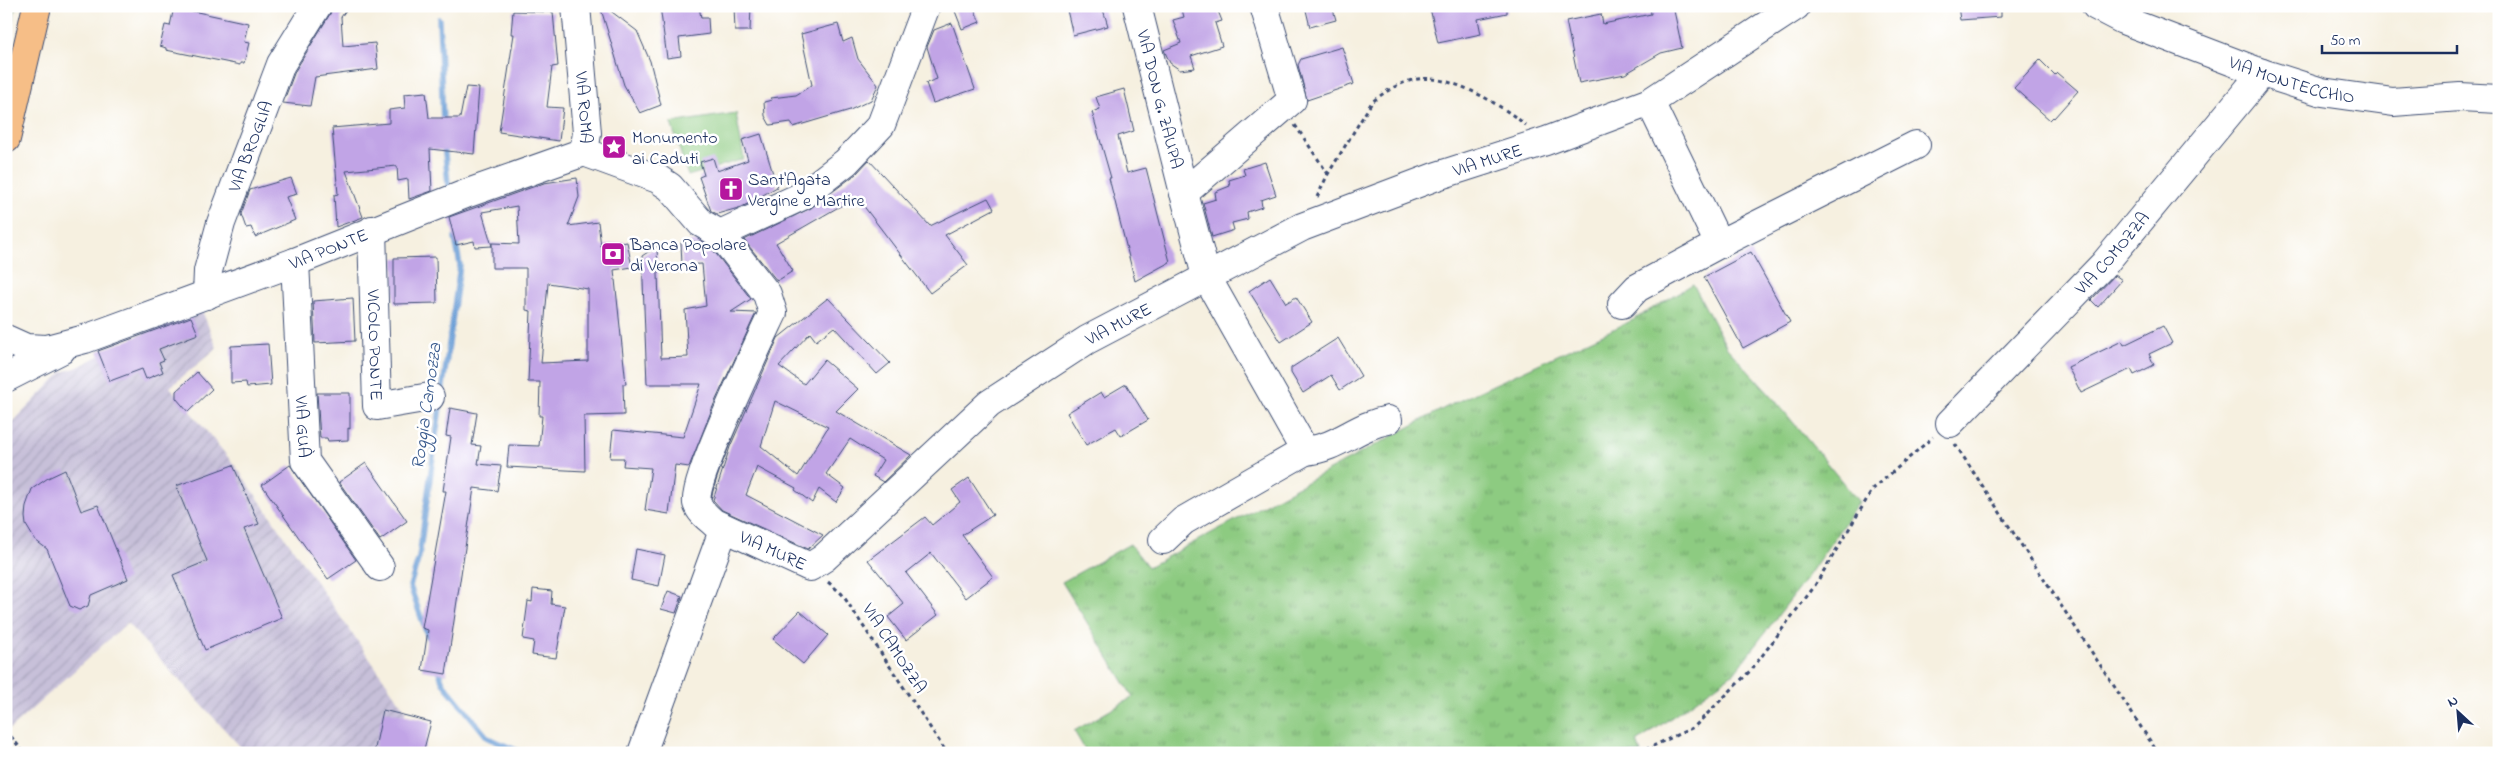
<svg xmlns="http://www.w3.org/2000/svg" width="2505" height="759" viewBox="0 0 2505 759" font-family="'Indie Flower',sans-serif">
<style>
.industrial{fill:url(#industrial-furrows)}
.grass{fill:url(#grass-tufts);stroke:#547d70}
.park{fill:#8dcb81;stroke:#547d70}
.lines{fill:none;stroke-linecap:round;stroke-linejoin:round}
.stream{stroke:#699dd5;stroke-width:5.5}
.building{fill:#c1a4e6;fill-rule:evenodd}
.minor-casing{stroke:#3c4c72;stroke-width:30}
.major-casing{stroke:#3c4c72;stroke-width:30}
.path{stroke:#3c4c72;stroke-width:3;stroke-dasharray:4 4;stroke-linecap:butt}
.minor{stroke:#fff;stroke-width:28}
.major{stroke:#f6be87;stroke-width:28}
.labels{text-anchor:middle;stroke-width:5;stroke-linejoin:round;paint-order:stroke}
.street-label{font-size:18px;fill:#1b2f5e;stroke:#fff}
.poi-label{font-size:18px;fill:#1b2f5e;stroke:#fff;text-anchor:start}
.water-label{font-size:19px;font-style:italic;fill:#3a5b8e;stroke:#fff}
</style>
<defs>
<pattern id="industrial-furrows" width="10" height="10" patternUnits="userSpaceOnUse" patternTransform="scale(1.25)"><rect width="10" height="10" fill="#c7c0d9"/><path d="M-1 1l2-2M0 10L10 0M9 11l2-2" fill="none" stroke="#aaa5bd"/></pattern>
<pattern id="grass-tufts" width="24" height="20" patternUnits="userSpaceOnUse" patternTransform="scale(1.25)"><rect width="24" height="20" fill="#8dcb81"/><path d="M3 7l-1-3M5 7V3M7 7l1-3M15 17l-1-3M17 17v-4M19 17l1-3" fill="none" stroke="#72a56d"/></pattern>
</defs>
<rect width="100%" height="100%" fill="#fff"/>
<filter id="ink" filterUnits="userSpaceOnUse"><feTurbulence type="fractalNoise" baseFrequency=".02" numOctaves="2"/><feDisplacementMap in="SourceGraphic" scale="10" xChannelSelector="R" yChannelSelector="G"/><feConvolveMatrix kernelMatrix="1 2 1 2 8 2 1 2 1" color-interpolation-filters="sRGB"/></filter>
<filter id="wash" filterUnits="userSpaceOnUse"><feTurbulence type="fractalNoise" baseFrequency=".0096" numOctaves="4" result="noise"/><feDisplacementMap in="SourceGraphic" scale="20" xChannelSelector="R" yChannelSelector="G"/><feGaussianBlur stdDeviation="1.12" result="paint"/><feColorMatrix in="noise" values="0 0 0 0 0 0 0 0 0 0 0 0 0 0 0 0 0 1.4 0 .05"/><feComposite in="paint" operator="in"/></filter>
<g filter="url(#wash)">
<rect width="100%" height="100%" fill="#f6f0e0"/>
<polygon class="industrial" points="201,308 217,348 170,387 237,468 406,711 388,753 246,753 127,623 10,729 6,724 6,429 62,372 76,368 170,319"/>
<g class="grass">
<polygon points="6,6 16,6 6,47"/>
<polygon points="1693,284 1727,348 1773,398 1859,502 1806,579 1734,673 1637,742 1641,753 1087,753 1074,731 1133,697 1062,582 1130,544 1148,567 1452,404 1633,320"/>
</g>
<polygon class="park" points="736,113 744,159 688,176 671,123"/>
<g class="lines">
<g class="stream">
<polyline points="439,19 443,124"/>
<polyline points="444,144 449,194"/>
<polyline points="430,643 410,586 419,557 460,265 455,238"/>
<polyline points="437,666 443,683 488,738 523,753"/>
</g>
</g>
<g id="blocks">
<g class="building">
<polygon points="333,6 349,6 341,17 343,46 375,43 378,69 315,77 310,106 283,103 295,71 330,14"/>
<polygon points="600,6 604,6 637,31 650,61 661,105 640,113 624,85"/>
<polygon points="660,6 699,6 701,18 708,18 709,34 679,38 681,56 667,58"/>
<polygon points="734,6 751,6 750,31 735,31"/>
<polygon points="953,6 973,6 980,22 962,29"/>
<polygon points="1066,6 1102,6 1108,26 1073,35"/>
<polygon points="1181,6 1216,6 1222,21 1215,23 1222,46 1191,56 1195,68 1180,70 1170,63 1164,50 1181,43 1173,20 1184,17"/>
<polygon points="1305,6 1332,6 1336,20 1310,27"/>
<polygon points="1438,6 1507,6 1507,13 1478,19 1481,34 1438,43 1430,8"/>
<polygon points="1650,6 1673,6 1682,48 1661,53 1625,74 1579,83 1566,21 1601,14 1603,24 1651,14"/>
<polygon points="1958,6 2001,6 2001,17 1960,20"/>
<polygon points="174,7 248,23 244,42 249,43 244,63 240,63 240,65 166,50 166,48 160,46 165,25 170,26"/>
<polygon points="513,11 553,12 558,66 552,67 547,107 563,108 559,141 499,132 514,34 511,34"/>
<polygon points="952,23 975,89 933,103 926,83 937,79 927,47 934,30"/>
<polygon points="838,24 843,42 852,38 858,59 878,85 871,100 850,110 793,127 791,122 770,125 765,116 764,102 772,100 771,98 796,95 812,85 801,34"/>
<polygon points="1342,47 1354,84 1307,100 1298,65 1301,59"/>
<polygon points="2040,60 2055,75 2057,73 2078,91 2054,118 2053,117 2050,120 2014,88"/>
<polygon points="466,87 479,88 474,154 430,149 432,191 409,199 408,179 398,181 397,166 346,171 363,217 336,227 334,195 338,194 332,128 389,123 389,110 405,108 404,94 426,92 429,118 460,118"/>
<polygon points="1124,89 1134,131 1118,136 1127,173 1146,168 1170,262 1135,281 1109,178 1111,178 1092,112 1100,109 1096,97"/>
<polygon points="761,134 777,187 742,207 717,214 711,211 699,177 704,175 700,162 713,158 717,171 748,160 742,140"/>
<polygon points="869,160 930,226 988,198 994,209 945,235 968,265 930,293 859,200 853,205 849,201 776,243 793,271 777,281 744,240 811,208 856,174"/>
<polygon points="1265,162 1276,195 1261,200 1262,207 1247,212 1248,219 1232,223 1234,230 1212,237 1203,203 1216,199 1215,192 1230,186 1229,180 1245,175 1243,169"/>
<polygon points="291,178 297,194 286,197 295,220 255,237 251,227 246,228 241,214 250,190"/>
<path d="M 577,178 L 579,197 L 568,226 L 598,222 L 601,246 L 627,242 L 632,267 L 614,270 L 626,384 L 623,384 L 624,415 L 584,416 L 585,471 L 507,467 L 509,445 L 539,446 L 542,416 L 539,416 L 540,382 L 528,382 L 531,311 L 526,310 L 526,268 L 492,268 L 492,246 L 475,247 L 474,241 L 456,245 L 449,217 L 544,183 ZM 517,206 L 519,244 L 492,243 L 492,246 L 482,212 ZM 548,283 L 588,289 L 588,361 L 541,363 Z"/>
<polygon points="701,241 710,246 751,299 731,312 756,313 714,404 689,467 675,465 669,514 645,510 651,468 623,466 624,458 610,458 613,430 683,437 701,384 647,384 642,256 657,246 661,358 688,357 685,310 706,306 702,264 682,265 681,243"/>
<polygon points="1751,252 1790,322 1743,348 1704,277"/>
<polygon points="436,257 437,303 394,304 394,258"/>
<polygon points="2115,275 2122,280 2098,307 2091,300"/>
<polygon points="1270,277 1286,303 1296,297 1312,322 1281,342 1249,291"/>
<polygon points="353,298 355,341 315,343 313,301"/>
<path d="M 828,298 L 890,363 L 877,374 L 834,327 L 816,341 L 810,333 L 779,366 L 804,384 L 824,360 L 858,389 L 836,411 L 911,455 L 883,482 L 873,476 L 883,460 L 850,439 L 826,474 L 845,488 L 836,502 L 819,489 L 812,503 L 795,490 L 796,488 L 757,467 L 746,495 L 823,535 L 808,549 L 722,510 L 713,500 L 730,447 L 778,338 ZM 775,401 L 828,427 L 798,476 L 761,446 Z"/>
<polygon points="191,317 198,334 159,349 164,360 159,362 163,372 146,379 142,369 110,381 98,351"/>
<polygon points="2163,326 2172,343 2149,354 2154,365 2134,375 2131,369 2081,393 2068,367 2122,341 2124,345"/>
<polygon points="1338,338 1361,376 1340,390 1331,375 1303,393 1291,373 1291,368"/>
<polygon points="268,344 271,385 247,387 246,382 231,383 231,346"/>
<polygon points="197,372 212,389 188,412 176,398 176,391"/>
<polygon points="1126,384 1148,420 1121,436 1116,428 1086,445 1067,413 1101,392 1104,397"/>
<polygon points="317,393 350,393 350,429 348,428 348,440 328,441 327,438 320,438"/>
<polygon points="450,408 477,413 472,445 481,446 478,464 501,466 497,491 474,488 446,674 422,670 428,630 422,628 446,491 443,491 451,437 446,436"/>
<polygon points="366,463 407,521 380,540 339,482"/>
<polygon points="233,465 259,524 244,529 282,618 205,650 173,575 207,561 176,486"/>
<polygon points="290,465 356,560 328,579 262,485"/>
<polygon points="65,470 81,511 98,505 128,579 91,595 88,606 79,610 70,606 47,549 35,540 26,525 25,517 26,506 32,489 48,478"/>
<polygon points="969,478 993,515 962,535 993,577 966,598 931,553 906,573 938,615 906,640 888,617 904,604 868,560 925,517 932,525 960,502 952,490"/>
<polygon points="636,549 665,555 659,586 631,580"/>
<polygon points="533,589 552,591 551,604 565,606 556,658 532,655 534,641 523,639 528,601 532,602"/>
<polygon points="668,591 682,596 676,613 661,609"/>
<polygon points="800,611 828,635 803,664 773,639"/>
<polygon points="383,710 431,722 423,753 374,753"/>
</g>
</g>
</g>
<g filter="url(#ink)">
<use href="#blocks" fill-opacity="0" stroke="#3c4c72" stroke-width="1"/>
<g class="lines">
<defs>
<g id="minor">
<path id="s1" d="M 576,6 L 587,133 L 584,152"/>
<path id="s2" d="M 1137,6 L 1184,193 L 1292,100 L 1264,6"/>
<path id="s3" d="M 2096,6 L 2123,20 L 2262,73 L 2322,92 L 2393,102 L 2460,97 L 2499,99"/>
<path id="s4" d="M 584,152 L 658,179 L 670,187 L 701,223 L 720,234 L 767,294 L 773,313 C 760,341 692,482 697,503 C 700,512 707,517 714,523 L 810,567 L 824,558 L 989,404 L 1087,340 L 1302,227 L 1437,176 L 1546,141 L 1650,102 L 1796,6"/>
<path id="s5" d="M 372,230 L 377,406 L 430,397"/>
<polyline points="720,234 802,196 846,162 881,125 926,6"/>
<polyline points="1719,244 1916,145"/>
<path id="s6" d="M 295,262 L 305,461 L 380,567"/>
<path id="s7" d="M 207,295 L 208,271 L 221,223 L 281,64 L 317,6"/>
<polyline points="1622,304 1637,288 1719,244 1650,102"/>
<path id="s8" d="M 6,339 L 26,348 L 47,349 L 85,339 L 295,262 L 468,193 L 584,152"/>
<polyline points="6,378 61,350"/>
<path id="s9" d="M 1950,423 L 2104,264 L 2262,73"/>
<path d="M 1305,451 C 1339,448 1355,426 1388,420"/>
<polyline points="1163,540 1183,521 1305,451 1206,276 1184,193"/>
<polyline points="642,753 724,528"/>
</g>
<polyline id="major" points="6,139 37,6"/>
</defs>
<use href="#minor" class="minor-casing"/>
<use href="#major" class="major-casing"/>
<g class="path">
<polyline points="1295,125 1328,174"/>
<path d="M 1317,197 L 1328,174 L 1372,102 C 1382,94 1395,85 1409,81 C 1445,69 1499,104 1526,125"/>
<polyline points="1955,444 2158,753"/>
<polyline points="828,582 842,594 947,753"/>
<polyline points="6,730 24,753"/>
<polyline points="1638,753 1694,727 1752,669 1814,587 1873,489 1933,437"/>
</g>
<use href="#minor" class="minor"/>
<use href="#major" class="major"/>
</g>
</g>
<defs>
<symbol id="sight-square" viewBox="-11 -11 22 22"><rect x="-9" y="-9" width="18" height="18" rx="4" fill="#b5179e" stroke="#fff"/><path d="M0-6L1.8-2.2L6-1.7L2.9 1.2L3.7 5.4L0 3.3L-3.7 5.4L-2.9 1.2L-6-1.7L-1.8-2.2Z" fill="#fff"/></symbol>
<symbol id="church-square" viewBox="-11 -11 22 22"><rect x="-9" y="-9" width="18" height="18" rx="4" fill="#b5179e" stroke="#fff"/><path d="M-1.2-6h2.4v3.5h3.3v2.4h-3.3V6h-2.4V-.1h-3.3v-2.4h3.3Z" fill="#fff"/></symbol>
<symbol id="bank-square" viewBox="-11 -11 22 22"><rect x="-9" y="-9" width="18" height="18" rx="4" fill="#b5179e" stroke="#fff"/><path d="M-6-4H6V4H-6ZM0-2.3a2.3 2.3 0 1 0 0 4.6a2.3 2.3 0 1 0 0-4.6Z" fill="#fff"/></symbol>
</defs>
<g fill-rule="evenodd">
<use href="#sight-square" x="600" y="133" width="28" height="28"/>
<use href="#church-square" x="717" y="175" width="28" height="28"/>
<use href="#bank-square" x="599" y="240" width="28" height="28"/>
</g>
<g class="labels">
<g class="street-label">
<text dy="6" stroke="none"><textPath href="#s3" startOffset="210">VIA MONTECCHIO</textPath></text>
<text dy="6" stroke="none"><textPath href="#s2" startOffset="96">VIA DON G. ZAUPA</textPath></text>
<text dy="6" stroke="none"><textPath href="#s1" startOffset="102">VIA ROMA</textPath></text>
<text dy="6" stroke="none"><textPath href="#s7" startOffset="156">VIA BROGLIA</textPath></text>
<text dy="6" stroke="none"><textPath href="#s4" startOffset="1396">VIA MURE</textPath></text>
<text dy="6" stroke="none"><textPath href="#s8" startOffset="342">VIA PONTE</textPath></text>
<text dy="6" stroke="none"><textPath href="#s9" startOffset="235">VIA COMOZZA</textPath></text>
<text dy="6" stroke="none"><textPath href="#s4" startOffset="991">VIA MURE</textPath></text>
<text dy="6" stroke="none"><textPath href="#s5" startOffset="115">VICOLO PONTE</textPath></text>
<text dy="6" stroke="none"><textPath href="#s6" startOffset="165">VIA GUÀ</textPath></text>
<text dy="6" stroke="none"><textPath href="#s4" startOffset="556">VIA MURE</textPath></text>
<text transform="translate(895 648) rotate(57)" y="6">VIA CAMOZZA</text>
</g>
<g class="poi-label">
<text x="632" y="143">Monumento<tspan x="632" dy="21">ai Caduti</tspan></text>
<text x="748" y="185">Sant'Agata<tspan x="748" dy="21">Vergine e Martire</tspan></text>
<text x="630" y="250">Banca Popolare<tspan x="630" dy="21">di Verona</tspan></text>
</g>
<g class="water-label">
<text transform="translate(425 406) rotate(-82)" y="7">Roggia Camozza</text>
</g>
</g>
<rect width="2505" height="759" fill="none" stroke="#fff" stroke-width="25"/>
<g transform="translate(2458 712) rotate(334)" stroke="#ffffff" stroke-width="4" paint-order="stroke">
<path d="M0-4L9 19L0 12L-9 19Z" fill="#1b2f5e"/>
<text y="-8" font-size="14" font-weight="bold" text-anchor="middle" fill="#1b2f5e">N</text>
</g>
<path d="M2322 45v8h135v-8" fill="none" stroke="#1b2f5e" stroke-width="2.5"/>
<text x="2330" y="45" font-size="15" fill="#1b2f5e" stroke="#ffffff" stroke-width="4" paint-order="stroke">50 m</text>
</svg>
